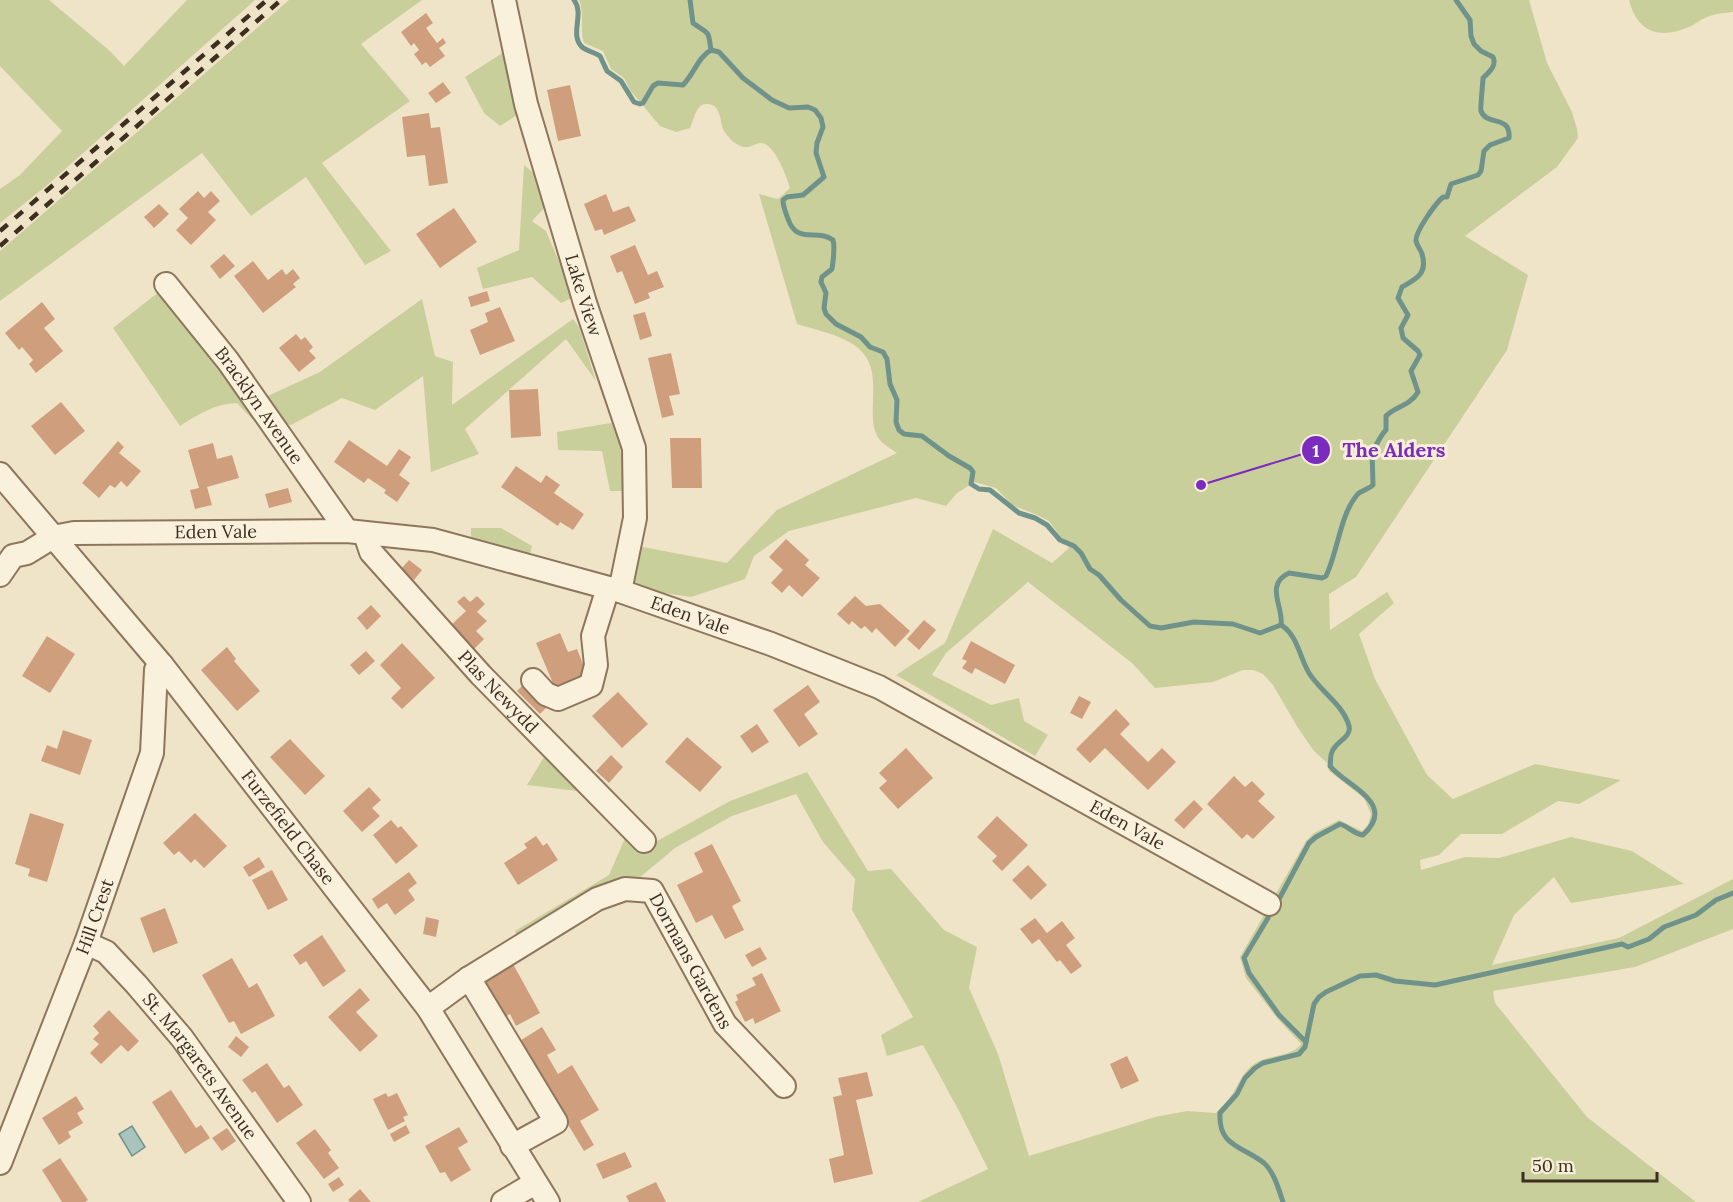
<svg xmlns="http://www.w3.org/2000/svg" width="1733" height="1202" viewBox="0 0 1733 1202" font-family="Lora,serif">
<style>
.green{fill:#c9cf9b}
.water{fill:#a9c4bc;stroke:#6f938a;stroke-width:1.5}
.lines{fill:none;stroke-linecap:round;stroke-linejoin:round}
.stream{stroke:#6f938a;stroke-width:5}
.building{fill:#cf9f7d}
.minor-casing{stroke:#8d765c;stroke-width:26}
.minor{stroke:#faf1dc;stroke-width:22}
.rail{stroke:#3d2e20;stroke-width:4.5;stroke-dasharray:10 10;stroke-linecap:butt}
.labels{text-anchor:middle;stroke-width:6;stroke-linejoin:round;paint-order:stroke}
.street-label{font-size:18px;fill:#3d2e20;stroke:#f7eed8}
.leader{fill:none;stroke:#7b2cbf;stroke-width:2}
.callout-dot{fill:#7b2cbf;stroke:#f7eed8;stroke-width:2}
.mark-label{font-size:18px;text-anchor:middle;font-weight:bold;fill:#fff}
.callout-label{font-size:20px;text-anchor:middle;font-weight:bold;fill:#7b2cbf;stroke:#f7eed8;stroke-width:6;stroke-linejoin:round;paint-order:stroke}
</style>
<rect width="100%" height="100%" fill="#f0e4c8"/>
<g class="green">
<polygon points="0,0 49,0 110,51 124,66 187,0 255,0 45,187 0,223 0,189 20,175 62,131 0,66"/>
<polygon points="289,0 422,0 361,44 410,101 322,163 391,251 365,265 306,177 251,216 202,153 0,301 0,251"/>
<path d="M 579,0 L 1529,0 L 1547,63 L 1572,112 L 1577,129 L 1578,138 L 1557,167 L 1465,236 L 1528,275 L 1507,350 L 1356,577 L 1329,594 L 1330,630 L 1387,592 L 1394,603 L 1359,634 L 1375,679 L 1427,775 L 1453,799 L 1535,764 L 1621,780 L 1579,804 L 1558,801 L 1502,834 L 1461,834 L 1439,855 L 1420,860 L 1421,870 L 1465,857 L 1499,858 L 1571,837 L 1632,851 L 1684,884 L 1571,903 L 1554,877 L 1514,915 L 1492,965 L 1619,938 L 1733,879 L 1733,929 L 1635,967 L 1493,991 L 1495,1003 L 1587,1117 L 1696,1202 L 918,1202 L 988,1169 L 959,1111 L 923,1045 L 887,1056 L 881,1035 L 913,1017 L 852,910 L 855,879 L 823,842 L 796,794 L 732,816 L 675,848 L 632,884 L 520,943 L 515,931 L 609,875 L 626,836 L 577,791 L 527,785 L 547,752 L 646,847 L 730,801 L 807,772 L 868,871 L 891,869 L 944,930 L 977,947 L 969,988 L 998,1054 L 1029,1156 L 1155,1117 L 1187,1111 L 1216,1113 C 1222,1106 1230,1099 1234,1091 C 1240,1081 1244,1071 1254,1064 C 1268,1054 1290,1058 1301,1044 L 1277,1018 L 1246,978 L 1240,957 L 1306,841 L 1314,833 L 1339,820 L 1362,831 L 1368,825 L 1371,814 L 1364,798 L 1329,771 L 1327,763 L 1314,751 L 1298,728 L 1273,685 L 1263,674 L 1253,670 L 1243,670 L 1213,682 L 1155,688 L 1132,663 L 1028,582 L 946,653 L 932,675 L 991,705 L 1019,698 L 1024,721 L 1048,735 L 1035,756 L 896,675 L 945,643 L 993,529 L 1052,563 L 1069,548 L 1049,521 L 1037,515 L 1012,505 L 996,488 L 974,482 L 956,494 L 946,506 L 916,498 L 789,531 L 754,556 L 745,579 L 691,597 L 629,588 L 638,546 L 727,563 L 777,510 L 897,453 C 891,449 884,445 879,439 C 862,415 889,368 854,345 C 838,334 816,330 797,324 L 759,194 L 778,199 L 790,188 C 787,177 774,143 761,143 C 752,144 747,152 735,143 C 731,141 725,133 723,129 C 720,121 721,104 707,104 C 696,103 694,120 690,128 L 676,132 L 660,126 L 630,90 L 624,78 L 611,69 L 603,51 L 584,43 C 579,28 585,14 579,0 Z"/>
<path d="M 1629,0 L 1733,0 L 1733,12 C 1726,13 1717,13 1710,16 C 1702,18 1696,24 1689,27 C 1659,40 1637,32 1629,0 Z"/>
<polygon points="504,52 517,115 500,126 484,113 465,77"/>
<polygon points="524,165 544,182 550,202 532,221 546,231 574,297 561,303 532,277 483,289 477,268 519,250"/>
<path d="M 160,291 L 250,404 L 320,372 L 422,299 L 435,356 L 453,362 L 452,405 L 573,319 L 579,327 L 596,381 L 566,339 L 465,429 L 479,454 L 431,472 L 423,376 L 375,410 L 342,398 L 291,425 L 252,419 L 237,403 C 214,404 199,414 180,426 L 113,328 Z"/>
<polygon points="617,422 626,491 610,491 602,451 558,450 557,432"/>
<polygon points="471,528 501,528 532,546 529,559 471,544"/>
</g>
<polygon class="water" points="132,1126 145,1147 132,1156 119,1134"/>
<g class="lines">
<g class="stream">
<path d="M 574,0 C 585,14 569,34 582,47 C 587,51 594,52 600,56 L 607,71 L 621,81 L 634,102 L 640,104 L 643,103 L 653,86 L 658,83 L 683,85 C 694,74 698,57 711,50"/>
<path d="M 690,0 L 693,23 C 709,35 708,28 711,50"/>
<path d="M 711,50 L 719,52 L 743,78 L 772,100 L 789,108 L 808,107 L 815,110 L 821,118 L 823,127 L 817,143 L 816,153 L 824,177 L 803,195 L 787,197 L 783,200 C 783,207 786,213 788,219 C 797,245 817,228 833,240 C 835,246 833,263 832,269 L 822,277 L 821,282 L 826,293 L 824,308 L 826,314 L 836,324 L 861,337 L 870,347 L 883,352 L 887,359 L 890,384 L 897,400 L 896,422 L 899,430 L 904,434 L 922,436 L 949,456 L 970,468 L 973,472 L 971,484 L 979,489 L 990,490 L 1019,513 L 1035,518 L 1047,525 L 1060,540 L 1074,546 L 1081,553 L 1090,569 L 1099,575 L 1121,600 L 1150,626 L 1161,628 L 1194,622 L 1233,624 L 1260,633 L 1281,625"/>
<path d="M 1281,625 C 1284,607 1264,585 1289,573 L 1322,578 L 1326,576 C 1338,551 1340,515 1357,495 C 1361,490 1368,490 1373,485 L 1372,451 C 1378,444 1379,437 1386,430 L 1386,416 C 1396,406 1410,406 1418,392 L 1411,371 L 1420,355 L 1418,351 L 1403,338 L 1401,328 L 1408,315 L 1398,298 L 1402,287 C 1416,279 1428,274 1422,254 C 1421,250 1417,246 1416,241 C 1415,232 1435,204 1443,197 L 1447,197 L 1451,184 L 1478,175 L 1481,171 L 1484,151 L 1490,145 L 1509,138 C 1511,114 1487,127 1481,111 C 1480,108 1483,83 1483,78 C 1489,72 1497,66 1493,57 L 1481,51 L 1474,44 L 1471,36 L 1470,20 L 1456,0"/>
<path d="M 1278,901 L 1309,843 L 1316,837 L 1340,824 C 1349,827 1354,834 1363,835 C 1398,803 1347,787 1330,766 C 1331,762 1330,756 1332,752 C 1335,742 1352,737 1349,726 C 1343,704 1320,691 1309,673 C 1300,658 1297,634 1281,625"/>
<polyline points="1268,918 1244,958 1249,973 1279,1015 1306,1042"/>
<path d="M 1283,1202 C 1279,1190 1274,1172 1264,1163 C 1243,1146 1218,1147 1220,1113 L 1237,1094 L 1245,1078 L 1255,1068 L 1263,1063 L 1299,1054 L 1305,1047 L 1314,1004 L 1319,997 L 1326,992 L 1360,976 L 1376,975 L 1395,981 L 1435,985 L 1622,944 L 1628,947 L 1649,939 L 1664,927 L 1696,915 L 1716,900 L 1733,893"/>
</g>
</g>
<g class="building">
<polygon points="426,13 433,23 426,28 437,43 443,38 446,43 439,48 445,56 430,67 426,62 422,65 414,54 419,50 414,43 411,46 401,32"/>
<polygon points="443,82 451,93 436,103 428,93"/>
<polygon points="570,85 581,136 558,141 547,90"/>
<polygon points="429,113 431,128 440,127 448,183 429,186 425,155 407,157 402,117"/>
<polygon points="198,191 204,198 211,191 220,201 208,212 216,220 191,245 176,230 188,218 179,209"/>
<polygon points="606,194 613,212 629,206 636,221 604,235 602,229 595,231 584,204"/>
<polygon points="159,204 169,214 154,228 144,217"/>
<polygon points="454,208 477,242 440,268 416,234"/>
<polygon points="635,245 648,275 657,271 664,287 648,293 650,298 635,304 622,271 617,273 610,256"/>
<polygon points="224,254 235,266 220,279 210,266"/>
<polygon points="253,261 268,280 282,269 286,275 293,269 300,278 293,284 296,287 263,313 234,276"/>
<polygon points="487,291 490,301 471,307 468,297"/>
<polygon points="42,302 55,319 44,328 63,351 36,373 29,364 33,360 22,347 19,350 5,333"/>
<polygon points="500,307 515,341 480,355 470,330 488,322 485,313"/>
<polygon points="645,312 652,336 640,340 633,315"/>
<polygon points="296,334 301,340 305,337 313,347 309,351 316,358 299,372 279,348"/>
<polygon points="671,353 680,394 669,396 674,415 662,418 648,358"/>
<polygon points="538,389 541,436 511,438 509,390"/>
<polygon points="61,402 85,431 55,455 31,426"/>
<polygon points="670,438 701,438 702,488 672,488"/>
<polygon points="349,440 387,466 399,449 411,457 399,475 410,483 397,502 384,493 386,490 368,478 364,483 334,462"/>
<polygon points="118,441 124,447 119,453 141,471 127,487 121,481 115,488 110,485 99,498 82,483"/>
<polygon points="213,443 217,459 232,455 239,478 207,487 212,505 195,509 190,490 199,488 188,450"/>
<polygon points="516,466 541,483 546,475 560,485 554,493 584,514 573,530 560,522 558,526 501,487"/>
<polygon points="288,488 292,502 269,508 265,494"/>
<polygon points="786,539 809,560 805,565 820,578 802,597 789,585 782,593 771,583 783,570 769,557"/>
<polygon points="409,560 422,570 414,580 401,569"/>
<polygon points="464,596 470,602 477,596 485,604 477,612 487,621 476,631 484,639 473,650 450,626 466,611 457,602"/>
<polygon points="855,596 866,606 880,604 910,631 895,647 876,628 872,633 865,626 861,629 852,621 849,625 837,614"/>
<polygon points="371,605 381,616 367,630 357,618"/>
<polygon points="924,620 936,630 919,650 907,639"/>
<polygon points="560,633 568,652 577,649 587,674 555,688 536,643"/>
<polygon points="47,636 75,654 50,693 22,676"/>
<polygon points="971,641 1015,665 1005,684 975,668 972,674 962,668 967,661 962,659"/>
<polygon points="402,643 435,678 402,709 391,698 401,688 380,665"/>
<polygon points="227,647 236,659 234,661 260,691 237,711 201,670"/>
<polygon points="366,651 375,661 359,675 350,665"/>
<polygon points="528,680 551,703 540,714 517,691"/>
<polygon points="808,685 820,702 804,714 818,734 799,747 773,710"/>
<polygon points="618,692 648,724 622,748 592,716"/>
<polygon points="1079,696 1091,702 1082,719 1070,713"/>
<polygon points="1116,709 1130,724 1120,734 1148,762 1162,748 1176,762 1148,790 1105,748 1090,763 1076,749"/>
<polygon points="757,724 769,742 752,753 740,736"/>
<polygon points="63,730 92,740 80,775 41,761 47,745 57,749"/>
<polygon points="687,737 722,767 700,792 665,762"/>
<polygon points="290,739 325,776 305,795 270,757"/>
<polygon points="906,748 933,778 898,809 879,788 887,781 879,773"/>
<polygon points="611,755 623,767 609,783 596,771"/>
<polygon points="1234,776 1245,787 1252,781 1265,794 1258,801 1275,817 1253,839 1247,834 1242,839 1207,804"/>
<polygon points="369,787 381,800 372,808 380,816 362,832 343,811"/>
<polygon points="1194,800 1203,809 1184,829 1174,820"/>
<polygon points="30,813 64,824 47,882 28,876 30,869 15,864"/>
<polygon points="195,813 227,846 204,868 195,859 191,863 179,851 174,855 163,843"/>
<polygon points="997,816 1028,845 1002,871 992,861 997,856 977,837"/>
<polygon points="391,820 398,828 401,826 418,846 396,864 373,835"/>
<polygon points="536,836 543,846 547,843 558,860 518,885 504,863 527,848 524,844"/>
<polygon points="712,844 741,901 732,906 744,930 725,939 712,915 696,923 677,885 703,872 694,853"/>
<polygon points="259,857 265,867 249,877 243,867"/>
<polygon points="1028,865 1047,885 1031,900 1012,880"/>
<polygon points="272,870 288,900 268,910 252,880"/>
<polygon points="409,872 417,883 408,890 415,900 395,915 387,903 378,909 372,899"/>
<polygon points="165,908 178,943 153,953 140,918"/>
<polygon points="426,917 439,920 436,937 423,934"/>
<polygon points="1035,918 1047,933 1062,921 1075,938 1066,945 1082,966 1071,974 1060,960 1057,962 1039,939 1032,944 1020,929"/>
<polygon points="322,935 346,971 323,987 306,961 300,965 293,955"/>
<polygon points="760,947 767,959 752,967 745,955"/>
<polygon points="232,958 249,988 257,983 275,1016 241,1034 234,1021 229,1023 202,975"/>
<polygon points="513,964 540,1013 516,1026 510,1014 505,1017 484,980"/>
<polygon points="762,973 781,1011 755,1024 753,1018 745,1022 735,1002 738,1000 736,995 756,985 752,978"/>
<polygon points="360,988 370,1000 356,1012 378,1036 360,1052 328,1017"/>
<polygon points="109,1010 139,1041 128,1052 121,1045 101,1064 90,1053 99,1044 93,1039 99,1033 93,1026"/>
<polygon points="542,1027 556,1050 547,1055 558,1074 572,1065 599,1110 580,1121 594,1145 584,1151 518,1042"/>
<polygon points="236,1036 249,1047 241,1057 228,1047"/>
<polygon points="1127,1056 1139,1081 1121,1089 1110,1064"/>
<polygon points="267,1063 284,1088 289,1085 303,1105 277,1123 255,1091 252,1093 242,1080"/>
<polygon points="867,1072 873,1096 856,1100 873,1174 834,1183 829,1159 844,1155 833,1097 842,1095 838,1078"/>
<polygon points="171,1090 196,1128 201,1125 210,1138 185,1154 152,1102"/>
<polygon points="386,1093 388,1097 397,1093 408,1115 403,1117 405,1121 388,1130 373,1099"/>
<polygon points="76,1096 84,1109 77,1113 83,1123 68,1132 71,1137 59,1145 42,1118"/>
<polygon points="406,1125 410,1133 394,1142 390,1134"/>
<polygon points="459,1127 468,1142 458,1148 471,1170 451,1182 445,1172 440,1173 425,1146"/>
<polygon points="227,1128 236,1141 222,1151 212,1138"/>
<polygon points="315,1129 331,1150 328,1153 339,1168 324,1179 296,1143"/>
<polygon points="625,1152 632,1167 603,1179 596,1164"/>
<polygon points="60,1158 88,1200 85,1202 62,1202 42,1170"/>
<polygon points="339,1177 344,1185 333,1192 328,1184"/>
<polygon points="656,1182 666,1202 629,1202 626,1196"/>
<polygon points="360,1189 371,1202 350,1202 348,1200"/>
</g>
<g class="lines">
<defs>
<g id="minor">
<path id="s1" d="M 504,0 L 526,104 L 585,303 L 634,448 L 635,518 L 620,591"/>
<path id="s2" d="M 166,284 L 228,361 L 347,531"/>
<path id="s3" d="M 0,474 L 162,665 L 428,1008 L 548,1202"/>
<path id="s4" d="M 365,534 L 371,552 L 481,675 L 644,841"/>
<path id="s5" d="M 0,575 L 13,556 L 27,553 L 53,537 L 74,533 L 347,531 L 433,540 L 620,591 L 771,644 L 879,687 L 1269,904"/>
<polyline points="533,680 546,694 558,699 591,685 596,665 593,636 608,588"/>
<path id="s6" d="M 86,943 L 106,952 L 136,984 L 182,1038 L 299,1202"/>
<polyline points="469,978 556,1122 512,1146"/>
<path id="s7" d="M 428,1008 L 469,978 L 597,899 L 625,889 L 652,891 L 725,1024 L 784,1086"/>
<path id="s8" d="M 0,1163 L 86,943 L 152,753 L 156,670 L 162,665"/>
<polyline points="503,1202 535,1183"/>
</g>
</defs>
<use href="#minor" class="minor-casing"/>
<use href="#minor" class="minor"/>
<g class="rail">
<polyline points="0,231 267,0"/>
<polyline points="0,246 281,0"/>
</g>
</g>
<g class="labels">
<g class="street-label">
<text dy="6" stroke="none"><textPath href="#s1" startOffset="306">Lake View</textPath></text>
<text dy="6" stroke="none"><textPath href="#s2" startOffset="153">Bracklyn Avenue</textPath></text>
<text dy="6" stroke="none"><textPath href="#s5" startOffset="231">Eden Vale</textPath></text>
<text dy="6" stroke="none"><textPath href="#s5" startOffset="717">Eden Vale</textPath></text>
<text dy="6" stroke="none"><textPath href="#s4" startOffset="208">Plas Newydd</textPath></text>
<text dy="6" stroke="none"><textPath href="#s5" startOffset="1203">Eden Vale</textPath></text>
<text dy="6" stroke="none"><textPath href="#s3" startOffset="456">Furzefield Chase</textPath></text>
<text dy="6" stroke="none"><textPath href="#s8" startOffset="264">Hill Crest</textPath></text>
<text dy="6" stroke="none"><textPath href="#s7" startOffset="338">Dormans Gardens</textPath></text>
<text dy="6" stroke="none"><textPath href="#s6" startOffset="170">St. Margarets Avenue</textPath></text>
</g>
</g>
<path class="leader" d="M1201 485L1316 450"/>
<g class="callout-dot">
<circle cx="1201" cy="485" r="6"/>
<circle cx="1316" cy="450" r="15"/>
</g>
<g class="mark-label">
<text x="1316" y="457">1</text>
</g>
<g class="callout-label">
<text x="1394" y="457">The Alders</text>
</g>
<path d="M1523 1172v9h134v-9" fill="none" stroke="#3d2e20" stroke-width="3"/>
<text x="1532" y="1172" font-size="18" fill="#3d2e20" stroke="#f7eed8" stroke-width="4.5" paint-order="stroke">50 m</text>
</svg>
